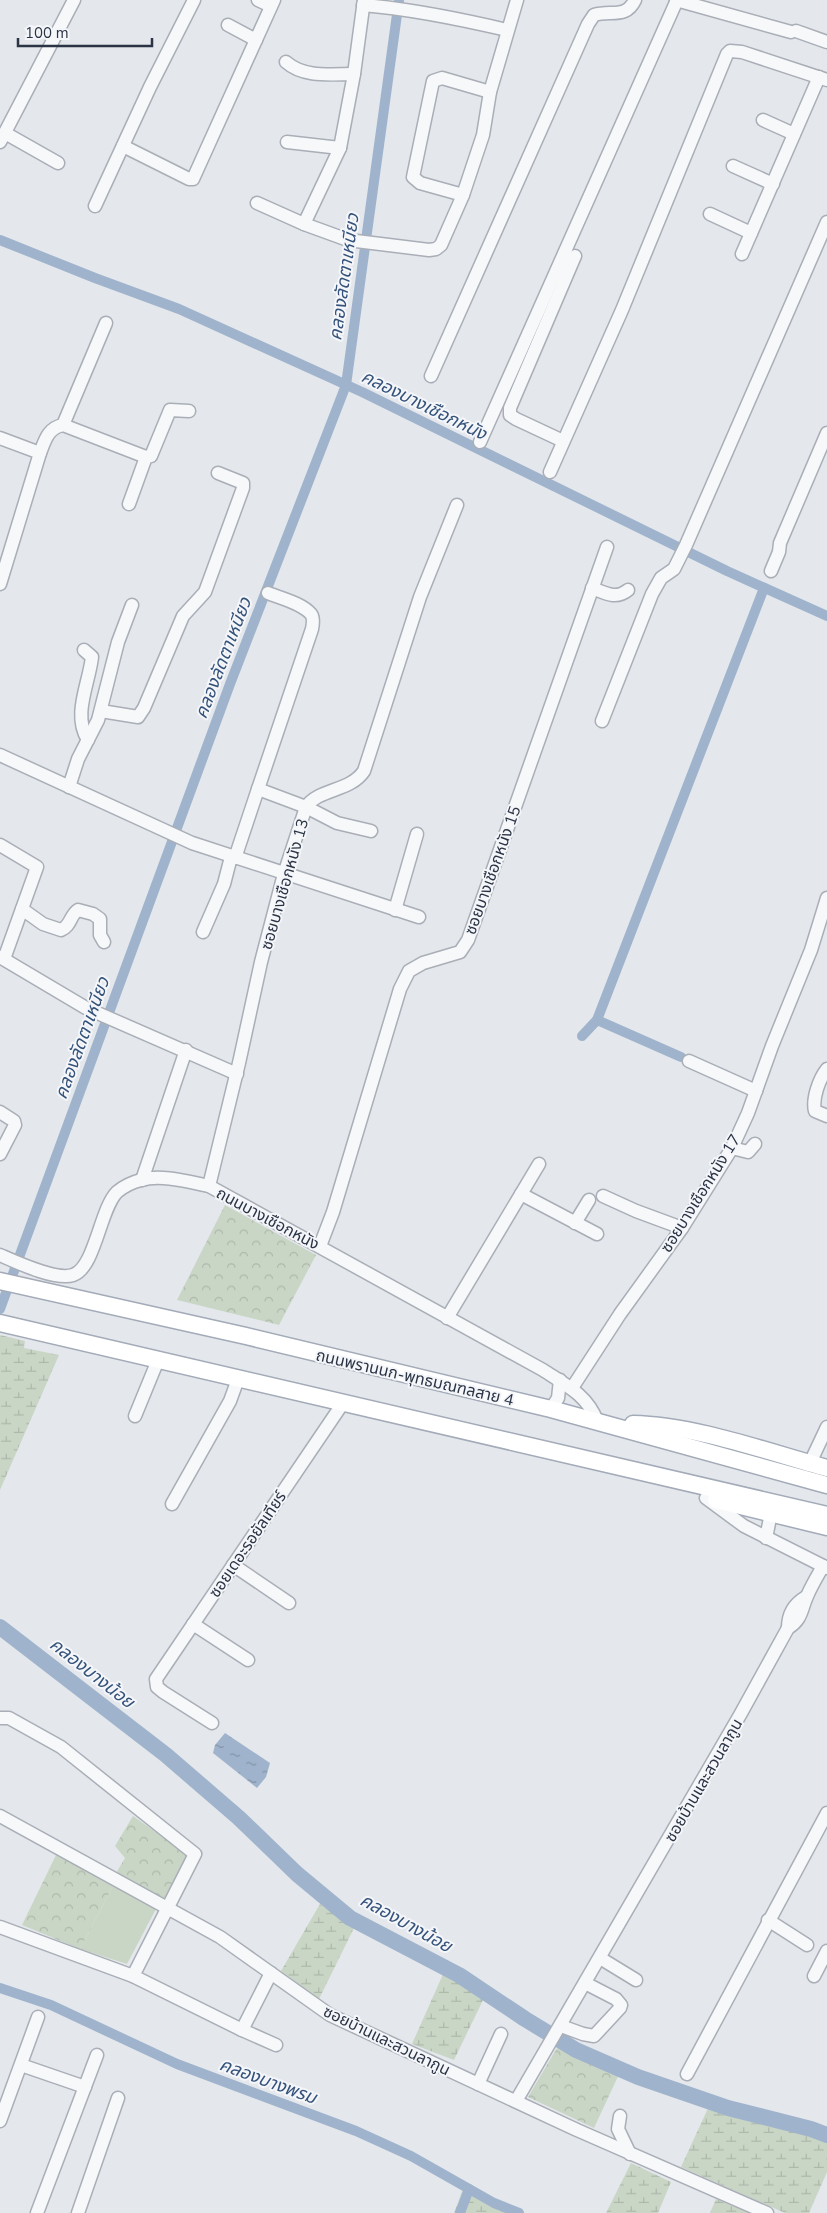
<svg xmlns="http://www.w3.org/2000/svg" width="827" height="2213" viewBox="0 0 827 2213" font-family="'Nunito Sans','Noto Sans Thai',sans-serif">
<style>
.green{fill:#c9d6c5}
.forest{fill:url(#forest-crowns)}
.wetland{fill:url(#wetland-marsh)}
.water{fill:url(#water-ripples)}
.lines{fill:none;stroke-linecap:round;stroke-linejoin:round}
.canal{stroke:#9fb4cc;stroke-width:10}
.river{stroke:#9fb4cc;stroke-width:16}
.minor-casing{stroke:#a9aeb7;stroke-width:15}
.major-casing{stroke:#a3abb8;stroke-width:19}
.minor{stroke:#f7f8fa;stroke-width:12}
.major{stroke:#fff;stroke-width:16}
.labels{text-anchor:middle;stroke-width:4;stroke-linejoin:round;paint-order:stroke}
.street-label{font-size:16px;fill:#2b3445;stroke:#f4f6f9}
.water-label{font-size:18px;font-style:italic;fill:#34527a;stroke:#f4f6f9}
</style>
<defs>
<pattern id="forest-crowns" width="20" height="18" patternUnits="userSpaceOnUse" patternTransform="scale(1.25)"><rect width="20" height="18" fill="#c9d6c5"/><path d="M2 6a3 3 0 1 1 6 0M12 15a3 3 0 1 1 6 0" fill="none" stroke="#adb8ab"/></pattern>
<pattern id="wetland-marsh" width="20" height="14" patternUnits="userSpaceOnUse" patternTransform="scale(1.25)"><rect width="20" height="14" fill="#c9d6c5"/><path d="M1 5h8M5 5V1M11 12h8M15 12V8" fill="none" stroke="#adb8ab"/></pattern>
<pattern id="water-ripples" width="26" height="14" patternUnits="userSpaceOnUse" patternTransform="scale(1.25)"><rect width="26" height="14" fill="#9fb4cc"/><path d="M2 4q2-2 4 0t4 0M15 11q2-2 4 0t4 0" fill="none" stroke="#8293a7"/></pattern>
</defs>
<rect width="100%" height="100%" fill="#e4e7ec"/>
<polygon class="green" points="114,1884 157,1907 127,1964 80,1949"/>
<g class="forest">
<polygon points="225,1205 316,1255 279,1325 177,1300"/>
<polygon points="133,1816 188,1855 166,1901 115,1875 125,1858 115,1846"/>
<polygon points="56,1855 114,1884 80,1949 22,1925"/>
<polygon points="557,2048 596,2065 620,2072 594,2128 528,2097"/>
</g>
<g class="wetland">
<polygon points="0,1335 25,1341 24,1348 59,1355 0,1490"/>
<polygon points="320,1904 355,1926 319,1999 281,1971"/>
<polygon points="444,1972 484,1998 454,2060 412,2044"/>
<polygon points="709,2106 812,2132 827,2138 827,2172 809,2213 785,2213 681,2167"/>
<polygon points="631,2163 671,2182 658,2213 606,2213"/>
<polygon points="463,2189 507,2213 454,2213"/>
<polygon points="716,2199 749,2213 710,2213"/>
</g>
<polygon class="water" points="225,1733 270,1763 266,1777 257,1788 213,1753 215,1745"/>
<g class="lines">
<g class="canal">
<polyline points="0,240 95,278 179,309 362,392 727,571 827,616"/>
<polyline points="597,1020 681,1057"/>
<polyline points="582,1036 597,1020 764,588"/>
<polyline points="0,1309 230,684 346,385 399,0"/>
<polyline points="0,1988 51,2005 177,2064 356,2131 411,2156 494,2203 519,2213"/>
<polyline points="460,2213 469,2189"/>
</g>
<polyline class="river" points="0,1627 166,1755 239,1818 297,1874 350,1918 459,1975 525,2019 576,2050 638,2077 728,2108 811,2129 827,2135"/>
<defs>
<g id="minor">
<polyline points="258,0 271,6"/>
<polyline points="676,0 791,32"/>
<path d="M 363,5 C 412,9 460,19 507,30"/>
<polyline points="228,25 256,40"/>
<polyline points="796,31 827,42"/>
<path d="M 286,62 C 304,78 331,74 354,74"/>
<polyline points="763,120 794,134"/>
<polyline points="5,133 58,163"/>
<polyline points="0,142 74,0"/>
<polyline points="287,142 340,148"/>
<polyline points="123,146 189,179 193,179 274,0"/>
<polyline points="733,166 773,184"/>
<polyline points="463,195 420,183 413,177 433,81 442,78 490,92"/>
<polyline points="257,203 304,224 348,240 429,250 436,249 441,245 463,195 483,135 490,92 517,0"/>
<polyline points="95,206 150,87 194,0"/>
<polyline points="710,214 751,233"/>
<polyline points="304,224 340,148 354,74 364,0"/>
<polyline points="742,254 819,77"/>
<path d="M 431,376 L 588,24 L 594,15 C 611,10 626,19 635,0"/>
<polyline points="63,425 106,323"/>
<polyline points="0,438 40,453"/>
<polyline points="563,441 516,419 510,415 510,408 575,256"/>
<polyline points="480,442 677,0"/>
<polyline points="550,472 622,310 727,54 730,51 742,52 827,80"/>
<polyline points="129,504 146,457 151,456 170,410 189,411"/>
<polyline points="771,571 779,552 780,543 827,433"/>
<path d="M 0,584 L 40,453 C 45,440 48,428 63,425 L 146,457"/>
<path d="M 592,588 C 605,593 616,600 628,590"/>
<path d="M 268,593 C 280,598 302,603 311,614 C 314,618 313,624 312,629 L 258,789 L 306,807 L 337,823 L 371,831"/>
<path d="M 84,650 L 92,657 C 89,684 72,715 88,740"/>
<polyline points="101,711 138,717 144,708 183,616 205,592 243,488 243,483 218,473"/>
<polyline points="602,721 652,594 661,578 674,569 686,545 827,222"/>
<polyline points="0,755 192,843 419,917"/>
<polyline points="69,787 78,759 98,720 118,642 132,605"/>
<polyline points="0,845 37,867 4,959"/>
<polyline points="235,858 258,789"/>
<path d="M 22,909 L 43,924 L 61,930 C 71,926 70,915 78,910 L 93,914 L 100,919 L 100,935 L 104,942"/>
<polyline points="395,910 417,834"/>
<polyline points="203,932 224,884 231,857"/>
<polyline points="0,957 86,1008 237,1074"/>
<polyline points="689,1061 756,1091"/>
<path d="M 827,1069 C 819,1079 812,1099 815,1111 L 827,1116"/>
<polyline points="0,1112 14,1121 15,1125 0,1154"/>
<polyline points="732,1148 748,1152 755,1144"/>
<polyline points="142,1180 186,1050"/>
<path d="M 209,1186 L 239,1063 L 261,962 L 284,874 L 306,807 C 319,788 350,792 364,771 L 420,597 L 457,505"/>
<polyline points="521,1194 597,1234"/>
<polyline points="603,1196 636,1211 682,1228"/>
<polyline points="575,1223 589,1200"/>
<polyline points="320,1246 333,1212 400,989 409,971 423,963 460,952 468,940 607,547"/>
<path d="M 0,1255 C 16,1262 56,1281 73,1275 C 95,1268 100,1209 117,1192 C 123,1187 133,1182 141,1180 C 161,1174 189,1182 209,1186 L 543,1370 C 566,1385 587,1395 597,1421"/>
<polyline points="447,1318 539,1164"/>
<polyline points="572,1388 620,1314 682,1228 732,1148 748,1113 772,1046 811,950 827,898"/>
<polyline points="551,1409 558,1398 560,1380"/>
<polyline points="135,1416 158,1360"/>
<polyline points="810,1463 827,1427"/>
<polyline points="706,1498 744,1526 827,1568"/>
<polyline points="172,1504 230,1401 238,1379"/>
<polyline points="766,1538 771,1513"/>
<polyline points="233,1565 289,1603"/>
<polyline points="193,1624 248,1660"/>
<path d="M 788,1628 C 788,1614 794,1604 806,1597"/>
<polyline points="0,1718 9,1718 61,1747 195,1854 133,1976"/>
<polyline points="212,1723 163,1692 157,1687 156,1679 343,1403"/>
<polyline points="0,1816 220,1937 330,2015 577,2130 767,2213"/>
<polyline points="768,1920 807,1945"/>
<polyline points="0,1927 133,1976 242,2030"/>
<polyline points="600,1958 636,1980"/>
<polyline points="271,1973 242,2030 276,2045"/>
<polyline points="814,1976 827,1951"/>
<polyline points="561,2026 583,2034 594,2036 620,2008 621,2005 616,1999 585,1983"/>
<polyline points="21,2065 85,2087"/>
<polyline points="687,2074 827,1813"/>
<polyline points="478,2084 501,2034"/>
<path d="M 516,2101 L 740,1715 L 788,1628 C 803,1619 801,1608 808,1594 C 812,1585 818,1575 823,1566"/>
<polyline points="620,2116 618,2129 630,2154"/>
<polyline points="0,2121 38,2017"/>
<polyline points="37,2213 97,2055"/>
<polyline points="78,2213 118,2098"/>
</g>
<g id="major">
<polyline points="0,1281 246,1336 551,1409 827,1485"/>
<polyline points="0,1323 827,1515"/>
<path d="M 633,1424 C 694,1425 768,1452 827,1468"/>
<polyline points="716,1500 827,1527"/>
</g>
</defs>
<use href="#minor" class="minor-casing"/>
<use href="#major" class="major-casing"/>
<use href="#minor" class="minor"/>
<use href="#major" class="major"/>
</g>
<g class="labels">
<g class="street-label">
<text transform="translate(492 870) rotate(-70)" y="6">ซอยบางเชือกหนัง 15</text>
<text transform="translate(284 884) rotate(-74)" y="6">ซอยบางเชือกหนัง 13</text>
<text transform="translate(700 1193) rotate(-58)" y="6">ซอยบางเชือกหนัง 17</text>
<text transform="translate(268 1218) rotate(28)" y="6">ถนนบางเชือกหนัง</text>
<text transform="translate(415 1377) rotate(13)" y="6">ถนนพรานนก-พุทธมณฑลสาย 4</text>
<text transform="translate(247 1544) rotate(-56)" y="6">ซอยเดอะรอยัลเทียร์</text>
<text transform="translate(703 1780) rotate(-60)" y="6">ซอยบ้านและสวนลากูน</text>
<text transform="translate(387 2040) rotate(26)" y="6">ซอยบ้านและสวนลากูน</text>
</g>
<g class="water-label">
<text transform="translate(344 277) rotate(-82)" y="6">คลองลัดตาเหนียว</text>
<text transform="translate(424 405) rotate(26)" y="6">คลองบางเชือกหนัง</text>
<text transform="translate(223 658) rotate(-69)" y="6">คลองลัดตาเหนียว</text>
<text transform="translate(82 1038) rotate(-70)" y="6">คลองลัดตาเหนียว</text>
<text transform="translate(92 1673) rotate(38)" y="6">คลองบางน้อย</text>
<text transform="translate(406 1923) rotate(29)" y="6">คลองบางน้อย</text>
<text transform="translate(268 2081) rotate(20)" y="6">คลองบางพรม</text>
</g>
</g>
<path d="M18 38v8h134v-8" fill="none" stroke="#2b3445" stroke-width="2.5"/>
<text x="25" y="38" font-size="15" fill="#2b3445" stroke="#f4f6f9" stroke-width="4" paint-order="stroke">100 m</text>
</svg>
